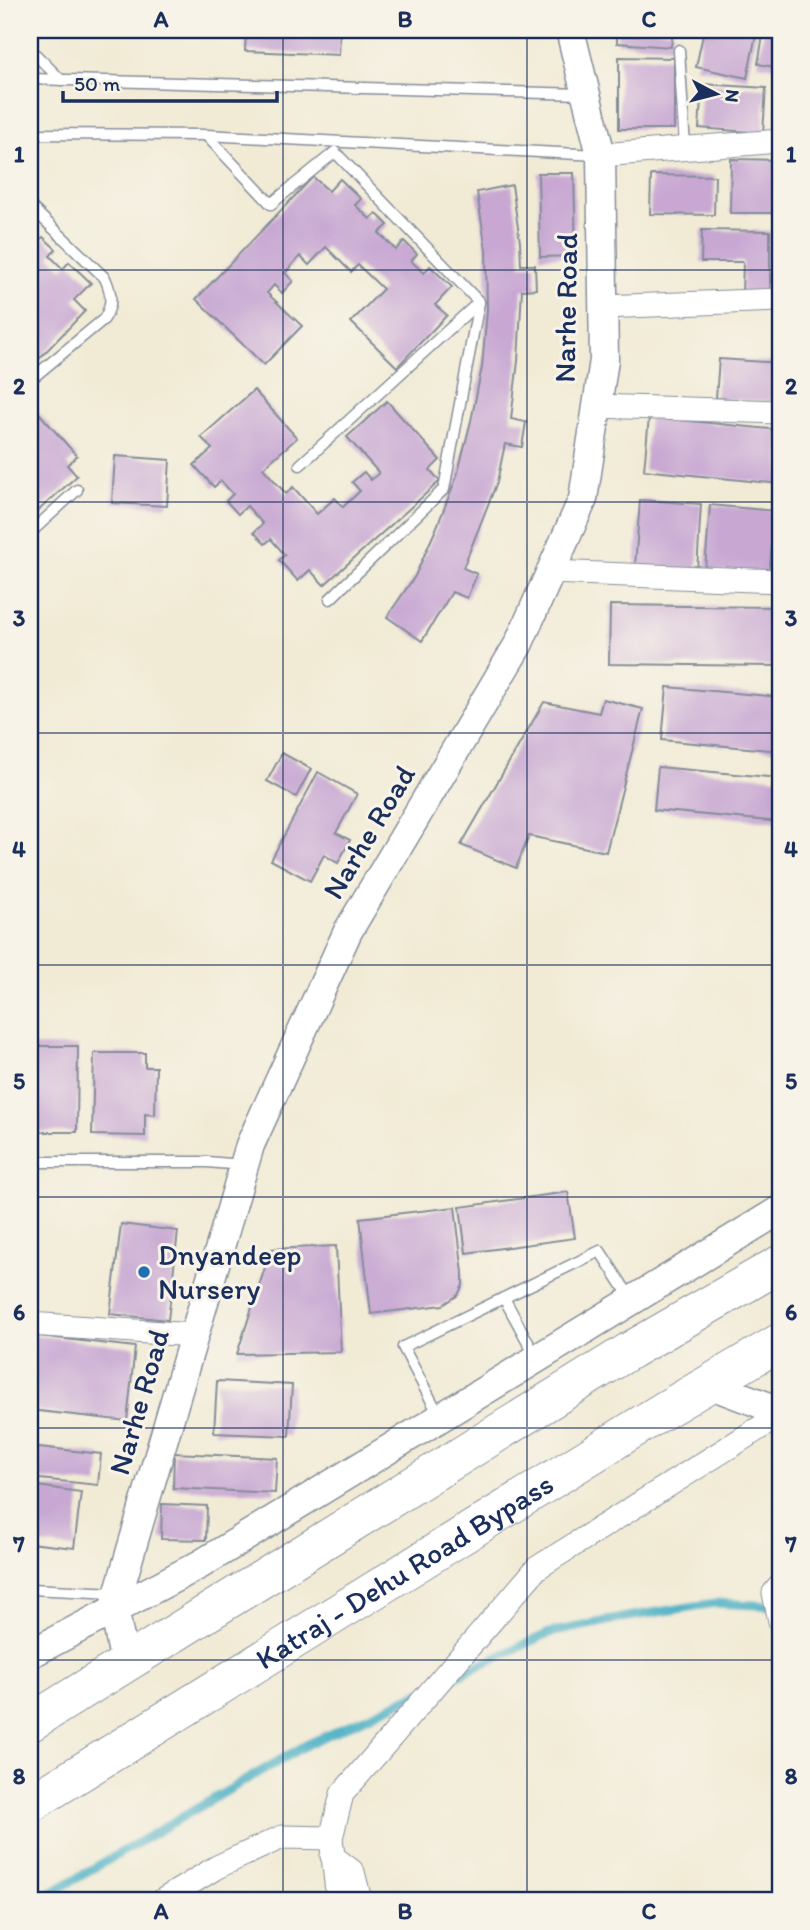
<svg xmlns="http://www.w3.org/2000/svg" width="810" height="1930" viewBox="0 0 810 1930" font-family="Itim,sans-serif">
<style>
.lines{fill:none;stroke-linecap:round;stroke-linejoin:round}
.stream{stroke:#46afc5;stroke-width:9}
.building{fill:#c8a8d3}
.service-casing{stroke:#868d9a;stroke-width:13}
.minor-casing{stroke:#868d9a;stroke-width:25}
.tertiary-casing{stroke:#868d9a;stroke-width:31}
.trunk-casing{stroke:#868d9a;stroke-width:39}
.service{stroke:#fff;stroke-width:10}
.minor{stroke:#fff;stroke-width:23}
.tertiary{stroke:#fff;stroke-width:28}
.trunk{stroke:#fff;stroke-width:37}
.grid{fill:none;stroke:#1b2f5e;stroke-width:2;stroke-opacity:0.55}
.poi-dot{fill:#1f6fb2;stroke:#f7f3e8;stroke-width:2.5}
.labels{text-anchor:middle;stroke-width:6;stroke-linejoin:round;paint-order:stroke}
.street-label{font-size:30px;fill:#1b2f5e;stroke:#f7f3e8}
.poi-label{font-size:30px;fill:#1b2f5e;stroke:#f7f3e8;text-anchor:start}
.neatline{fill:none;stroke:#1b2f5e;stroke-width:2.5}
.grid-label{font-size:23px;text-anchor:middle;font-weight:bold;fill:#1b2f5e}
</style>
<rect width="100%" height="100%" fill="#f7f3e8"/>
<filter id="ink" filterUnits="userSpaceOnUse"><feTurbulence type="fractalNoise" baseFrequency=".0143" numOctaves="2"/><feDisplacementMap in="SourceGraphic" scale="14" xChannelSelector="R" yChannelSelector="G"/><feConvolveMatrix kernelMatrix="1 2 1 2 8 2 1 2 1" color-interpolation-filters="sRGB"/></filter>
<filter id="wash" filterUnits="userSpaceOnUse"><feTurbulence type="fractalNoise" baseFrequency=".00686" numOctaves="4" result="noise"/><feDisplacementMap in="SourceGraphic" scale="28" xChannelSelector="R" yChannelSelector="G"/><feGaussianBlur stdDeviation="1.57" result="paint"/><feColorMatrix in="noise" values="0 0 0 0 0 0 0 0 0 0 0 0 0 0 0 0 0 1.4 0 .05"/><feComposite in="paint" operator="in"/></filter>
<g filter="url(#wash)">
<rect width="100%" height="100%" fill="#f1ebd5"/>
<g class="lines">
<g class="stream">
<polyline points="450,1679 549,1633 627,1617 715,1603 777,1606"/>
<polyline points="39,1900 308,1744 421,1692"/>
</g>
</g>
<g id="blocks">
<g class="building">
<polygon points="246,30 340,30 339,55 245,51"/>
<polygon points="617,30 673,30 671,47 617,43"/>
<polygon points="704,30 757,30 747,78 696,67"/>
<polygon points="764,30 780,30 780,68 758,64"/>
<polygon points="619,57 674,58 674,129 619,129"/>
<polygon points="702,84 766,88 763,133 699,128"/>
<polygon points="777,85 780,85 780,127 776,127"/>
<polygon points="731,159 780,160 780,213 730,213"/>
<polygon points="538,173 574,173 576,256 540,257"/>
<polygon points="651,175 715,176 714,215 650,214"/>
<polygon points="313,177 329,191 340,179 361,199 355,205 370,219 376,213 388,225 379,233 396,250 404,241 417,254 411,261 424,273 430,266 452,287 435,305 447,315 397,367 351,322 383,289 358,265 351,272 326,247 309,265 300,256 285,273 293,281 282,293 274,285 267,293 302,326 264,365 196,299"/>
<polygon points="512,185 520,242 521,265 535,265 536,289 522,290 518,361 511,419 526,422 522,447 505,444 497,482 463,568 477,574 467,598 452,592 422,641 387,617 415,576 436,529 457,476 471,421 482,367 487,310 486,250 477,192"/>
<polygon points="702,230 770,231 770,294 742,294 743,262 701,262"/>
<polygon points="43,237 56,249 50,256 63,269 69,262 91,283 74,300 85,311 36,362 30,355 30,241 35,245"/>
<polygon points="719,359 780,363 780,402 716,398"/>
<polygon points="254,390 297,438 263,468 286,494 293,487 317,514 335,498 343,507 360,491 352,482 364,472 371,480 379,473 347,437 387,401 440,460 430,470 440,481 324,585 310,570 298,581 279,560 285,555 271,539 265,544 254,532 263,524 247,506 238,514 226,501 233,494 221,481 214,487 194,465 212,449 201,437"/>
<polygon points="30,403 77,456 67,465 77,476 30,518"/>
<polygon points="649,417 780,430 780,484 644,470"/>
<polygon points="115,456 170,460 167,506 112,503"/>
<polygon points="640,500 701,504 697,571 635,567"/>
<polygon points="710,505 775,511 769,575 705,569"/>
<polygon points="610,605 780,607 780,666 609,664"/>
<polygon points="667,687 780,697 780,751 662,740"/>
<polygon points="603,699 643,709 606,852 529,836 516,868 461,845 544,702 599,713"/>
<polygon points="282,753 311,769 296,797 267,781"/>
<polygon points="658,767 780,778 780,822 654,810"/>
<polygon points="318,772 357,794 336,833 350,840 338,863 324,855 310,881 271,860"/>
<polygon points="31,1046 78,1046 77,1132 30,1132"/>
<polygon points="94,1053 145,1053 145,1067 156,1067 155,1115 145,1114 145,1136 92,1135"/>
<polygon points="568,1192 575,1238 466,1253 460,1207"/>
<polygon points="455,1207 463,1273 463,1285 458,1295 443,1305 371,1314 360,1218"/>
<polygon points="121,1224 178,1231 168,1320 110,1314"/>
<polygon points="336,1246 341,1352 237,1354 271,1249"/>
<polygon points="30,1335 135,1347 127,1421 30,1410"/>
<polygon points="217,1381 292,1385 289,1436 214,1433"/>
<polygon points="30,1446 101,1454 98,1485 30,1478"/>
<polygon points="174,1453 277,1458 275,1493 173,1488"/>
<polygon points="30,1485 81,1492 74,1548 30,1543"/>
<polygon points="162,1504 207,1506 206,1540 161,1539"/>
</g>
</g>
</g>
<g filter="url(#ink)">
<use href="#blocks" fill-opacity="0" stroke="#868d9a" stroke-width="2"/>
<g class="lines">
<defs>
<g id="service">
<polyline points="30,49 61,80"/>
<polyline points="679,50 685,148"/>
<polyline points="30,79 583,94"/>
<polyline points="30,134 206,135 598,155"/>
<polyline points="206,135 271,204 335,152 479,302 300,465"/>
<path d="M 30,206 L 105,278 C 112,294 113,304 104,319 L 30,380"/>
<polyline points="30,533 77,490"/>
<polyline points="330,599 444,489 479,302"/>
<polyline points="30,1162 207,1162 242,1165"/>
<polyline points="504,1298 536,1357"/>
<polyline points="440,1417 403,1347 600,1251 632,1300"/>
<polyline points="30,1589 116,1593"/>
</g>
<g id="minor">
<polyline points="601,155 780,141"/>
<polyline points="603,307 780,300"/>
<polyline points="596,406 780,412"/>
<polyline points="551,572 780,581"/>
<polyline points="30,1324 193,1335"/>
<polyline points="780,1586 774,1593 780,1621"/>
<polyline points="332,1856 353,1872 360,1900"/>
<polyline points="163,1900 217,1867 282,1837 331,1838"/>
<polyline points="338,1900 331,1838 342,1794 537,1568 780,1415"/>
</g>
<g id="tertiary">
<polyline points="708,1384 780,1411"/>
<polyline points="30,1654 201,1564 780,1210"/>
<polyline points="125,1664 114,1608 250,1145 348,931 518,645 583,499 604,360 601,155 570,30"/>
</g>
<g id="trunk">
<polyline points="30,1723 631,1350 780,1264"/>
<path id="s1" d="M 30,1804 L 666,1409 L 780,1342"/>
</g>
</defs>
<use href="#service" class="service-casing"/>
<use href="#minor" class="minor-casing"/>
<use href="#tertiary" class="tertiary-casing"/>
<use href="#trunk" class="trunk-casing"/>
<use href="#service" class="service"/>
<use href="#minor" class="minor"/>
<use href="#tertiary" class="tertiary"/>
<use href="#trunk" class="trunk"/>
</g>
</g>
<path class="grid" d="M 283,30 L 283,1900M 527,30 L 527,1900M 30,270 L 780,270M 30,502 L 780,502M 30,733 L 780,733M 30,965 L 780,965M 30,1197 L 780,1197M 30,1428 L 780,1428M 30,1660 L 780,1660"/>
<circle class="poi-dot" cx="144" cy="1272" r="7"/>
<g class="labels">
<g class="street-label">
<text transform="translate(566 308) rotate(-89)" y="10">Narhe Road</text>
<text transform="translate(369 832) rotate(-59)" y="10">Narhe Road</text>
<text transform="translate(139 1402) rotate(-74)" y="10">Narhe Road</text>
<text dy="10" stroke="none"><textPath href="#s1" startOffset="441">Katraj - Dehu Road Bypass</textPath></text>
</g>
<g class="poi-label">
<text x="158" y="1265">Dnyandeep<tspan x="158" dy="34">Nursery</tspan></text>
</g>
</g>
<rect width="810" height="1930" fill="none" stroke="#f7f3e8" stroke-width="77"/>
<g transform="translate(716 94) rotate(97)" stroke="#f7f3e8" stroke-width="5" paint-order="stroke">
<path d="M0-5L12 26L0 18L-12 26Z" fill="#1b2f5e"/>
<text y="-10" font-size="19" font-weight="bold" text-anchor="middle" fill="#1b2f5e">N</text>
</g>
<path d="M63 91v10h214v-10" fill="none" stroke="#1b2f5e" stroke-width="3.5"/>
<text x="74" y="91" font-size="21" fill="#1b2f5e" stroke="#f7f3e8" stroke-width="5" paint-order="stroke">50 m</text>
<rect x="38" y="38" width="734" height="1854" class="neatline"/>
<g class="grid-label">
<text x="161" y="27">A</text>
<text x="405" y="27">B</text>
<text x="649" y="27">C</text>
<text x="19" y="162">1</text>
<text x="791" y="162">1</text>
<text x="19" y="394">2</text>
<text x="791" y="394">2</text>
<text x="19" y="626">3</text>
<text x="791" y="626">3</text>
<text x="19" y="857">4</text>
<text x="791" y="857">4</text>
<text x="19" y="1089">5</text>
<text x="791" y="1089">5</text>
<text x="19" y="1320">6</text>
<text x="791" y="1320">6</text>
<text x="19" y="1552">7</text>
<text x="791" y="1552">7</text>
<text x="19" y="1784">8</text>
<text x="791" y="1784">8</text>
<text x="161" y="1919">A</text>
<text x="405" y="1919">B</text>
<text x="649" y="1919">C</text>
</g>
</svg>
